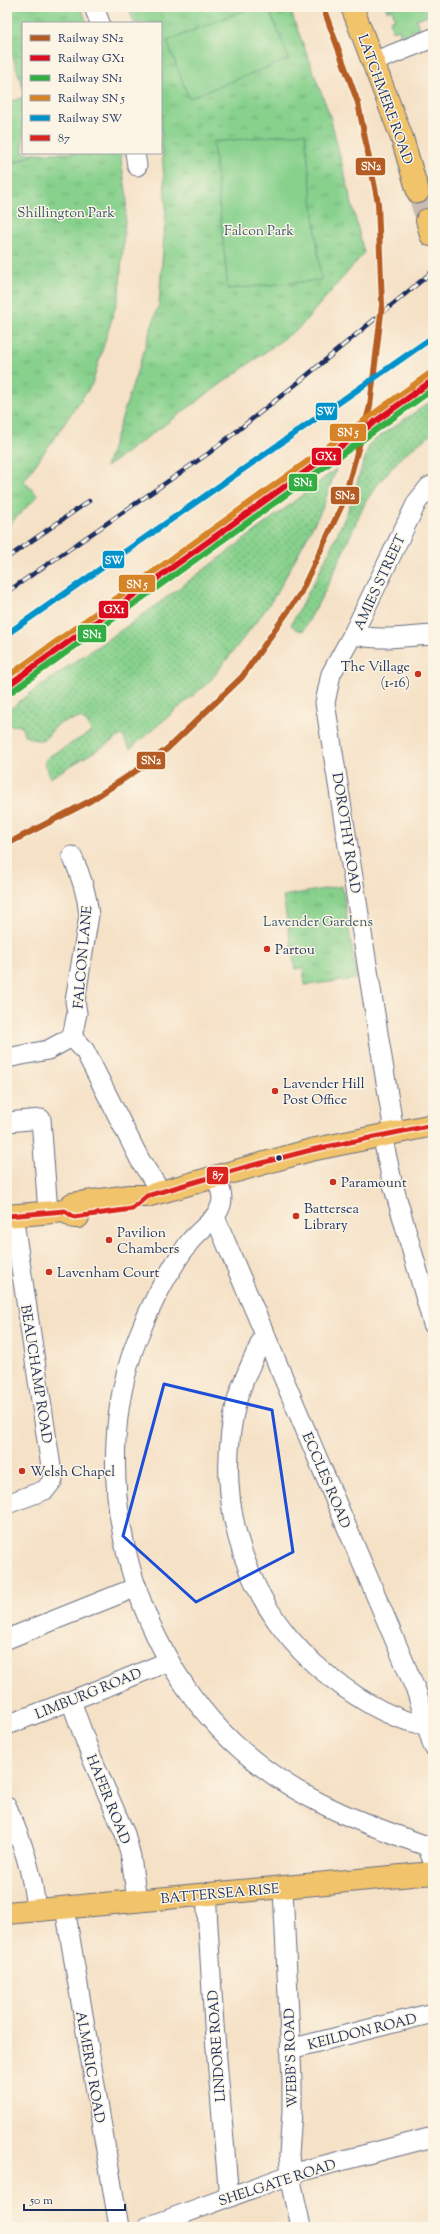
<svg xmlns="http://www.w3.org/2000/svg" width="440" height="2234" viewBox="0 0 440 2234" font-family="'Sorts Mill Goudy',serif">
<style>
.grass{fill:url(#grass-dots);stroke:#528076}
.park{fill:url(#park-tufts);stroke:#528076}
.garden{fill:#88d18d;stroke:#528076}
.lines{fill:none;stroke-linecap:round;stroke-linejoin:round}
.highway-tunnel{stroke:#c9bdb1;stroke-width:22;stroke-dasharray:22 11;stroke-linecap:butt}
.minor-casing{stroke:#676d82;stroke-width:21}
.major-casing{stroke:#676d82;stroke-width:24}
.highway-casing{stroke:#676d82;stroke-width:24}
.minor{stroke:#fff;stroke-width:19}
.major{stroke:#f1c36a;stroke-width:22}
.highway{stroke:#f1c36a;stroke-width:22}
.rail-casing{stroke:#1b2f5e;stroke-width:4.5}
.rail{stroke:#fcf5e5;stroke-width:3;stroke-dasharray:9;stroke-linecap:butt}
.bus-1-casing{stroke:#fcf5e5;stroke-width:8}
.bus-1{stroke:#dc241f;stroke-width:5}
.rail-1-casing{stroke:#fcf5e5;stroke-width:9}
.rail-2-casing{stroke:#fcf5e5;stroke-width:9}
.rail-3-casing{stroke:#fcf5e5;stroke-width:9}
.rail-4-casing{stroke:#fcf5e5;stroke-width:9}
.rail-5-casing{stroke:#fcf5e5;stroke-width:9}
.rail-1{stroke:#b55b24;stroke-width:6}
.rail-2{stroke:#dc0a1e;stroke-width:6}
.rail-3{stroke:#32ae42;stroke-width:6}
.rail-4{stroke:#d68427;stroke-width:6}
.rail-5{stroke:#0092cb;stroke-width:6}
.marked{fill:none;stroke:#1d4ed8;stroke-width:3;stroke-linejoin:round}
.poi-dot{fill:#c8321e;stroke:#fcf5e5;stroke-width:1.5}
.bus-dot{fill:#1b2f5e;stroke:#fcf5e5;stroke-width:1.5}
.labels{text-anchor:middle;stroke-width:3;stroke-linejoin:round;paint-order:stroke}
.street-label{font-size:14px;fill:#1b2f5e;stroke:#fcf5e5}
.park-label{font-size:14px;fill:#36586a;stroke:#fcf5e5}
.poi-label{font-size:14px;fill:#1b2f5e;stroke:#fcf5e5;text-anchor:start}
.line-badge{stroke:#fcf5e5;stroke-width:1.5}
.badge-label{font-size:11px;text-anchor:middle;font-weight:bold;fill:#fff}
</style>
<defs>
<pattern id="grass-dots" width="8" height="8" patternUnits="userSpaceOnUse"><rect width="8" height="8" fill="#88d18d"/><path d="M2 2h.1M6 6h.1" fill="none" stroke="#6eaa76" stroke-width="1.8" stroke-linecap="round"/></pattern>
<pattern id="park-tufts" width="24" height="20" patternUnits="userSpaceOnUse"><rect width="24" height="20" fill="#88d18d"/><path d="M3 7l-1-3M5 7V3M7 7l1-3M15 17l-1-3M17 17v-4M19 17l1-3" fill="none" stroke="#6eaa76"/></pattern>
</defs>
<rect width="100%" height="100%" fill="#fcf5e5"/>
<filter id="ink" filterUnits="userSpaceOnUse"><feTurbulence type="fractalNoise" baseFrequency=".025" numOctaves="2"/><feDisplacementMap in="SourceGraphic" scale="8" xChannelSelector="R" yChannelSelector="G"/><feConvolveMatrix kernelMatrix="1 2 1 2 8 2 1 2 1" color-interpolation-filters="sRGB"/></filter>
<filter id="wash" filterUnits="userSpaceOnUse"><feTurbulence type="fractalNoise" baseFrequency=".012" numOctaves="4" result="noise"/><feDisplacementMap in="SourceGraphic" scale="16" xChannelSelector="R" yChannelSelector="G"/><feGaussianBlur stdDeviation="0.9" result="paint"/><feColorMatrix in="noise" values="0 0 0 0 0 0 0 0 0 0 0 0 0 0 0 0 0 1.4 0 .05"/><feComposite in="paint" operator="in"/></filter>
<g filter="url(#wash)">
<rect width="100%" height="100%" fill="#f5e1c6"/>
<g class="grass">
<polygon points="433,400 433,433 402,456 378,484 366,501 325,591 303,631 295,629 291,624 317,577 347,513 370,443"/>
<path d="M 336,469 L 322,509 L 278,591 L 266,609 L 210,681 L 130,749 L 122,735 L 50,778 L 44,763 L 48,757 L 91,732 L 87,722 L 80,718 C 74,720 64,721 59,724 C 45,734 49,747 25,736 L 21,726 L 10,725 L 7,727 L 7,711 C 48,679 91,651 133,622 C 202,572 269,521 336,469 Z"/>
</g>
<g class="park">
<polygon points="7,7 81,7 87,23 23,23 23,88 7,38"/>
<polygon points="128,7 289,7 330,116 364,253 300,327 106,467 159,304 166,208 161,138 161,23 134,23"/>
<polygon points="38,153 120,153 127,197 119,295 92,384 24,481 38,496 7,527 7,166"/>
<polygon points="342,886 357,979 305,985 303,968 295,969 283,896"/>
</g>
<g class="garden">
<polygon points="252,7 268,7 289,59 189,98 167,41"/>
<polygon points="385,7 421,7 422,9 427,8 430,15 416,19 419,28 401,36 399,29 393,31 390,21 395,19 392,9 387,11"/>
<polygon points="23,97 23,153 38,153 7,165 7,103"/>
<polygon points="305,133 321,280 228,289 213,142"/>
</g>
</g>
<g filter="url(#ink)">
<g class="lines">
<polyline class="highway-tunnel" points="418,192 427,220"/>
<defs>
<g id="minor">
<polyline points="94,7 100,23"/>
<polyline points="373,62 433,38"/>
<polyline points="135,153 137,166"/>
<path d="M 353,634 C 377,642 408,636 433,635"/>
<path d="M 72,1037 L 77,1013 L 75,1001 L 89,915 C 87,894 81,875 72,856"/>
<polyline points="72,1037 85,1051 140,1160 161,1192"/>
<polyline points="7,1058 48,1050 72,1037"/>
<polyline points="7,1122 41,1119 48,1212"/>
<polyline points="394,1132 325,703 331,674 353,634 417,502 429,487 433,485"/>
<polyline points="382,1135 392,1181 433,1324"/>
<path d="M 215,1177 C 219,1186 224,1195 221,1205 C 216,1221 198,1230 188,1244 C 167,1273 151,1304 138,1337 C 82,1479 134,1664 252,1759 C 304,1802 364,1824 427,1846 L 433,1861"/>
<polyline points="215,1217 399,1650 417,1693 433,1746"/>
<path d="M 265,1333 C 255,1356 244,1376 237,1400 C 211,1503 247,1613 330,1677 C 358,1699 392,1721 427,1725"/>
<polyline points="7,1504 45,1490 53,1480 13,1215"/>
<polyline points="7,1639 137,1587"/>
<polyline points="71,1701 91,1756 125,1834 131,1857 137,1900"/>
<polyline points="7,1725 111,1685 169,1661"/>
<path d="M 7,1807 C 23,1844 32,1869 36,1910"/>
<polyline points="283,1888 292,2080 292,2112 289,2155 292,2185 301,2227"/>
<polyline points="206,1893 214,2025 229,2198"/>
<polyline points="65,1908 119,2227"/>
<polyline points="290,2049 433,2013"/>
<polyline points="147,2227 298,2172 433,2137"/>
</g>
<g id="major">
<polyline points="65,1211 72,1204 129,1196 147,1196 311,1150 433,1125"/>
<polyline points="7,1216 65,1211 74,1217 78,1217"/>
</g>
<g id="highway">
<polyline points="352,7 402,138 418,192"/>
<polyline points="427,220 431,235"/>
<polyline points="7,1913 433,1873"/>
</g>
</defs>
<use href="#minor" class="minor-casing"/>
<use href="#major" class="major-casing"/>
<use href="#highway" class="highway-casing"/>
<use href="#minor" class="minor"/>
<use href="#major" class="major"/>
<use href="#highway" class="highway"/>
<defs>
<g id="rail">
<polyline points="7,558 89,501"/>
<polyline points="7,592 209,453 300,381 433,271"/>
</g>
</defs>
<use href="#rail" class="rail-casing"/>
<use href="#rail" class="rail"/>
<defs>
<polyline id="bus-1" points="7,1216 65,1211 74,1217 132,1209 147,1196 246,1167 311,1150 433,1125"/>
</defs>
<use href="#bus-1" class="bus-1-casing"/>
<use href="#bus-1" class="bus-1"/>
<defs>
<polyline id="rail-1" points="7,844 90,801 148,763 167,749 242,677 300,594 343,503 370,406 382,305 378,203 358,103 323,7"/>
<polyline id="rail-2" points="7,686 433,380"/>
<polyline id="rail-3" points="11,692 433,389"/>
<polyline id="rail-4" points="7,677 429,374"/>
<polyline id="rail-5" points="7,634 433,337"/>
</defs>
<use href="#rail-1" class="rail-1-casing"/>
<use href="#rail-2" class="rail-2-casing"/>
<use href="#rail-3" class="rail-3-casing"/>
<use href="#rail-4" class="rail-4-casing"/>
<use href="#rail-5" class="rail-5-casing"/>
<use href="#rail-1" class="rail-1"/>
<use href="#rail-2" class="rail-2"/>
<use href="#rail-3" class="rail-3"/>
<use href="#rail-4" class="rail-4"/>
<use href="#rail-5" class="rail-5"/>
</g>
</g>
<path class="marked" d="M 164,1384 L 272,1410 L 293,1552 L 196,1602 L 123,1536 Z"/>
<g class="poi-dot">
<circle cx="418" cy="674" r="4"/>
<circle cx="267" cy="949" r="4"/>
<circle cx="275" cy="1091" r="4"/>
<circle cx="333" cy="1182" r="4"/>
<circle cx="296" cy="1216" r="4"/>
<circle cx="109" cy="1240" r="4"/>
<circle cx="49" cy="1272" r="4"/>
<circle cx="22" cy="1471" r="4"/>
</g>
<circle class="bus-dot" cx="279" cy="1158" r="3.5"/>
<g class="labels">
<g class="street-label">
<text transform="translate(386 99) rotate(70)" y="5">LATCHMERE ROAD</text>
<text transform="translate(379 582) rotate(-65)" y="5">AMIES STREET</text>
<text transform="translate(347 833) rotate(81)" y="5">DOROTHY ROAD</text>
<text transform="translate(82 957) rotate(-85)" y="5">FALCON LANE</text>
<text transform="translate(37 1374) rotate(81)" y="5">BEAUCHAMP ROAD</text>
<text transform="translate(327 1480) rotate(67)" y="5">ECCLES ROAD</text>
<text transform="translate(88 1693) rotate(-22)" y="5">LIMBURG ROAD</text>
<text transform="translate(109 1799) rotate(68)" y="5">HAFER ROAD</text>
<text transform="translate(220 1893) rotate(-5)" y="5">BATTERSEA RISE</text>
<text transform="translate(362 2031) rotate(-14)" y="5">KEILDON ROAD</text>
<text transform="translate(216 2046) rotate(-94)" y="5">LINDORE ROAD</text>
<text transform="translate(290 2058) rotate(-92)" y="5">WEBB'S ROAD</text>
<text transform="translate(91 2067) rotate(80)" y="5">ALMERIC ROAD</text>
<text transform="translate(277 2182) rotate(-18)" y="5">SHELGATE ROAD</text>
</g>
<g class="park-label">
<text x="66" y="217">Shillington Park</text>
<text x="259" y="235">Falcon Park</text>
<text x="318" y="926">Lavender Gardens</text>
</g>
<g class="poi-label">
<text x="410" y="671" text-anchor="end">The Village<tspan x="410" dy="16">(1-16)</tspan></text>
<text x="275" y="954">Partou</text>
<text x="283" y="1088">Lavender Hill<tspan x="283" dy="16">Post Office</tspan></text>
<text x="341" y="1187">Paramount</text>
<text x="304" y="1213">Battersea<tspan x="304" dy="16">Library</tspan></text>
<text x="117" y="1237">Pavilion<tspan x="117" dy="16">Chambers</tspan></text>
<text x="57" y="1277">Lavenham Court</text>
<text x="30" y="1476">Welsh Chapel</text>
</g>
</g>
<g class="line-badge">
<rect x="355" y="157" width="31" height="19" rx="4" fill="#b55b24"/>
<rect x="315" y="402" width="23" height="19" rx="4" fill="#0092cb"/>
<rect x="329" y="423" width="38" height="19" rx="4" fill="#d68427"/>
<rect x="311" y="447" width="31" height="19" rx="4" fill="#dc0a1e"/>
<rect x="288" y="473" width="30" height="19" rx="4" fill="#32ae42"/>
<rect x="330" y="486" width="30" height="19" rx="4" fill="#b55b24"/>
<rect x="102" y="550" width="23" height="19" rx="4" fill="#0092cb"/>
<rect x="118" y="574" width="38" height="19" rx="4" fill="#d68427"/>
<rect x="98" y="600" width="31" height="19" rx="4" fill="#dc0a1e"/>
<rect x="77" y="624" width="30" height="19" rx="4" fill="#32ae42"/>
<rect x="136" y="751" width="30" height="19" rx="4" fill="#b55b24"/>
<rect x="206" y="1166" width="23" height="19" rx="4" fill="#dc241f"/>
</g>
<g class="badge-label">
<text x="371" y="170">SN2</text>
<text x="326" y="415">SW</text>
<text x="348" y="436">SN 5</text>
<text x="326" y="460">GX1</text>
<text x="303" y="486">SN1</text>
<text x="345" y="499">SN2</text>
<text x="114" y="564">SW</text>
<text x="137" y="588">SN 5</text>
<text x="114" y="613">GX1</text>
<text x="92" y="638">SN1</text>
<text x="151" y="764">SN2</text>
<text x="218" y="1179">87</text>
</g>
<rect width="440" height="2234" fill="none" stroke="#fcf5e5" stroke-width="24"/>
<rect x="22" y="22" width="140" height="132" fill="#fcf5e5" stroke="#a2a6af"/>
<rect x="30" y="35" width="20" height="6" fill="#b55b24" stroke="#a2a6af"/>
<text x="58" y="42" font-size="12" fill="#1b2f5e">Railway SN2</text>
<rect x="30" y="55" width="20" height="6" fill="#dc0a1e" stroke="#a2a6af"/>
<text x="58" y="62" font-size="12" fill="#1b2f5e">Railway GX1</text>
<rect x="30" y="75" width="20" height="6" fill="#32ae42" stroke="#a2a6af"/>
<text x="58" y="82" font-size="12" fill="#1b2f5e">Railway SN1</text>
<rect x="30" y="95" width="20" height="6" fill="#d68427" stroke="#a2a6af"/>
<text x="58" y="102" font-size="12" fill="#1b2f5e">Railway SN 5</text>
<rect x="30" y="115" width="20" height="6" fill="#0092cb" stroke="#a2a6af"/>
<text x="58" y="122" font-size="12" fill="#1b2f5e">Railway SW</text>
<rect x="30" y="135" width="20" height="6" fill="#dc241f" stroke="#a2a6af"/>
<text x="58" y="142" font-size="12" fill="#1b2f5e">87</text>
<path d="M24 2204v6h101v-6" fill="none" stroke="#1b2f5e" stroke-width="2"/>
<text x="30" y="2204" font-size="12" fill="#1b2f5e" stroke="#fcf5e5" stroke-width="3" paint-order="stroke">50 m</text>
</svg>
